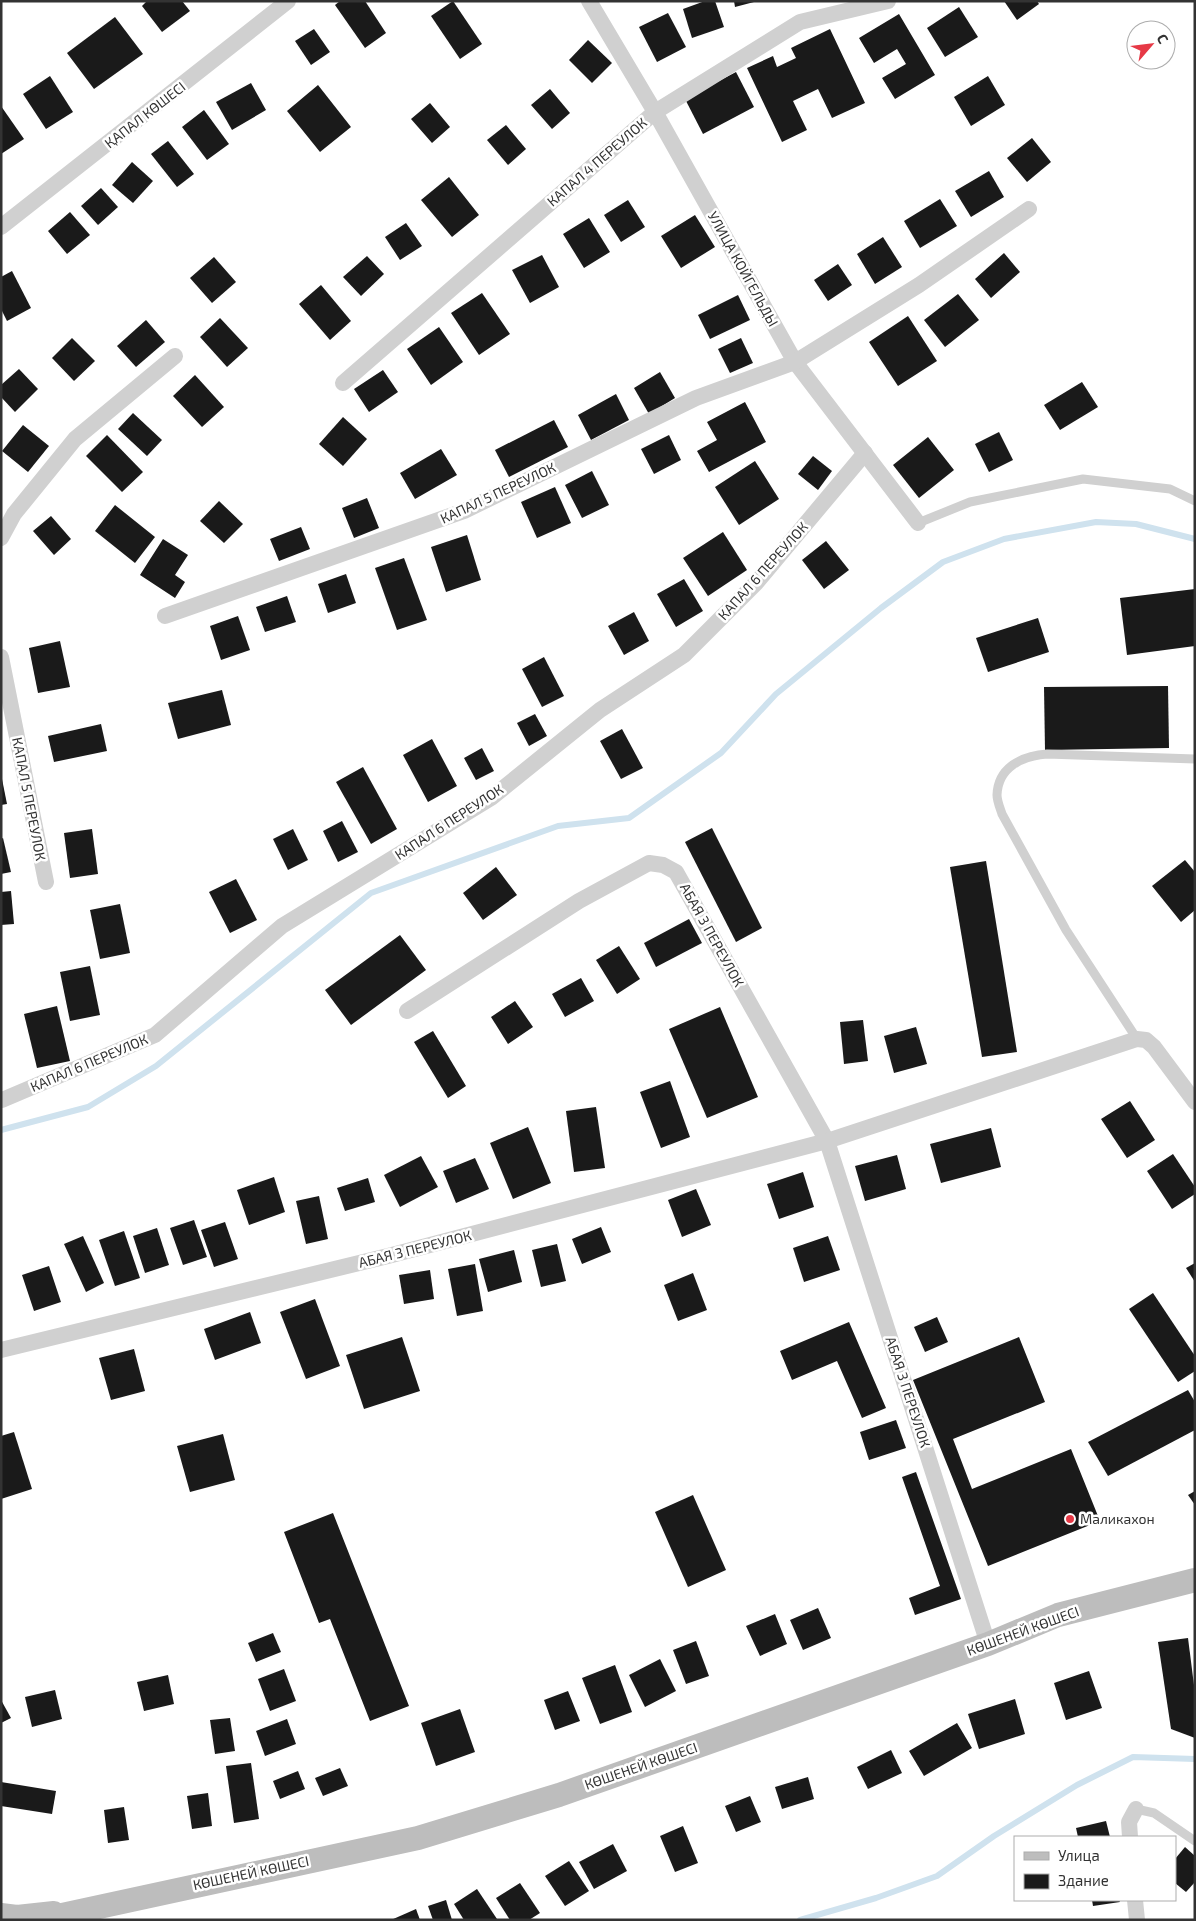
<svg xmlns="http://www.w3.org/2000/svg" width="1196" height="1921" viewBox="0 0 1196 1921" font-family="'Exo 2',sans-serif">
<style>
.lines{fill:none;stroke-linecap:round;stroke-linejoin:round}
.stream{stroke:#cfe2ee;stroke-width:6}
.building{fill:#1a1a1a}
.lane{stroke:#d0d0d0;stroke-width:9}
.street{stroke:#d0d0d0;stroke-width:16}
.secondary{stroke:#bdbdbd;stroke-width:24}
.poi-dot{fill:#e63946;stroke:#fff;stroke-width:2}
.labels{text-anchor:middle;stroke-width:5;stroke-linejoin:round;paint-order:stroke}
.street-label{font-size:14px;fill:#333;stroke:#fff}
.poi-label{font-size:14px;fill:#333;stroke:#fff;text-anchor:start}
</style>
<rect width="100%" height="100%" fill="#fff"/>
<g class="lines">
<g class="stream">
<polyline points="1,1130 88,1107 156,1066 371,893 558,826 629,818 721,753 776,694 881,608 943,562 1004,539 1096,522 1136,524 1195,539"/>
<polyline points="800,1920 876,1898 937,1876 994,1836 1077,1785 1133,1757 1195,1759"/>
</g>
</g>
<g class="building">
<polygon points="147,1 182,1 190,11 162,32 142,6"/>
<polygon points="340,1 365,1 386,33 365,48 335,5"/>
<polygon points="453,1 482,44 460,59 431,16"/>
<polygon points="705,1 715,1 724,27 692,38 683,9"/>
<polygon points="734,1 754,1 754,2 735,7"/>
<polygon points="1004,1 1037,1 1039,4 1017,20"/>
<polygon points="959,7 978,37 945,57 927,28"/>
<polygon points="668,13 686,47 657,62 639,27"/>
<polygon points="899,14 935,75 895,99 882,78 906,64 897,49 874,63 859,38"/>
<polygon points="115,17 143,54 94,89 67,53"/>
<polygon points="314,29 330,52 311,65 295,41"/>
<polygon points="830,29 865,103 832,118 818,89 793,101 807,130 782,142 747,68 773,56 777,67 796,58 791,48"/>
<polygon points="588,40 612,63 592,83 569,60"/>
<polygon points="736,72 754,107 703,134 685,99"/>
<polygon points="50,76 73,112 46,129 23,94"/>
<polygon points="988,76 1005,105 971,126 954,97"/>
<polygon points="251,83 266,110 232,130 216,102"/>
<polygon points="318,85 351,127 320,152 287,111"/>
<polygon points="550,89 570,113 552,129 531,105"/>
<polygon points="430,103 450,127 432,143 411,119"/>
<polygon points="1,106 24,139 1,154"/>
<polygon points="204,110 229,144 207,160 182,127"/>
<polygon points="506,125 526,149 508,165 487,140"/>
<polygon points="1032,138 1051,162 1027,182 1007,158"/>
<polygon points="168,141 194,174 177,187 151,154"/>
<polygon points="132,162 153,181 133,203 112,185"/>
<polygon points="989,171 1004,197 971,217 955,191"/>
<polygon points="449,177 479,215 452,237 421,200"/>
<polygon points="101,188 118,207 98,225 81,206"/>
<polygon points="940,199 957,226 920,248 904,221"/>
<polygon points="628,200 645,227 621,242 604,215"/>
<polygon points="70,212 90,235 67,254 48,231"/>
<polygon points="695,215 715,247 681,268 661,236"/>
<polygon points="589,218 610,252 584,268 563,234"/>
<polygon points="406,223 422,246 400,260 385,237"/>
<polygon points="883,237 902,267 875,284 857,254"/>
<polygon points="1004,253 1020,272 991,298 975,279"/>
<polygon points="542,255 559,287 530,303 512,270"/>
<polygon points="367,256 384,274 361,296 343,277"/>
<polygon points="214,257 236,282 212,303 190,278"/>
<polygon points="838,264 852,285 828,301 814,280"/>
<polygon points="12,271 31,308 7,321 1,309 1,277"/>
<polygon points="321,285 351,321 330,340 299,304"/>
<polygon points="482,293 510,334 479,355 451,313"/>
<polygon points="958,294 979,320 945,347 924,320"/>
<polygon points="738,295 750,320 710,339 698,315"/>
<polygon points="908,316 937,361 898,386 869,342"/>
<polygon points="220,318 248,348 227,367 200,337"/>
<polygon points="146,320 165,342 136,367 117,346"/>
<polygon points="439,327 463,362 431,385 407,349"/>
<polygon points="72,338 95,361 74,381 52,358"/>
<polygon points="741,338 753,363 730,373 718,349"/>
<polygon points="19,369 38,389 15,412 1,397 1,385"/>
<polygon points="383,370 398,392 369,412 354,389"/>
<polygon points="660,372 675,398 649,414 634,388"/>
<polygon points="195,375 224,407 202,427 173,396"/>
<polygon points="1082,382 1098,407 1060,430 1044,405"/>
<polygon points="616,394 629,420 591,440 578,415"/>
<polygon points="745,402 766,442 709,472 697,451 717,440 707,422"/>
<polygon points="133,413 162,440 147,456 118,429"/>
<polygon points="343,417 367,439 343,466 319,444"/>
<polygon points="554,420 568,447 509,477 495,450"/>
<polygon points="23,425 49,446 28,472 2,451"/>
<polygon points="999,432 1013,460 989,472 975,444"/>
<polygon points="107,435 143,472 122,492 86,456"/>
<polygon points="669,435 681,460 654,474 641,449"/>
<polygon points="928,437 954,470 919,498 893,465"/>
<polygon points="441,449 457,475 415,499 400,473"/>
<polygon points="813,456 832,471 818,490 798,474"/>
<polygon points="755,461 779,499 739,525 715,487"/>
<polygon points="592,471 609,505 582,518 565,485"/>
<polygon points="555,487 571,523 537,538 521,502"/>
<polygon points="367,498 379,528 354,538 342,508"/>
<polygon points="219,501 243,524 224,543 200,521"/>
<polygon points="115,505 155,537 135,563 95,531"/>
<polygon points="51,516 71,539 54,555 33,531"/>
<polygon points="301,527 310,549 279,561 270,539"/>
<polygon points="723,532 747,570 708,596 683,558"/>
<polygon points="467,535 481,580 446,592 431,547"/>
<polygon points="163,539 188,555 175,575 185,582 175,598 140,575"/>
<polygon points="826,541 849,570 824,589 802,560"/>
<polygon points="404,558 427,620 397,630 375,568"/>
<polygon points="346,574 356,603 328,613 318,584"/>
<polygon points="684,579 703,611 676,627 657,594"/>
<polygon points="1195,589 1195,646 1127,655 1120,598"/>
<polygon points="287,596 296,622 265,632 256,607"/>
<polygon points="634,612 649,641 624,655 608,626"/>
<polygon points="238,616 250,650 221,660 210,626"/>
<polygon points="1038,618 1049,652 988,672 976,638"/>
<polygon points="60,641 70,687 38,693 29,648"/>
<polygon points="544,657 564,696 542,707 522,669"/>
<polygon points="1168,686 1169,748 1045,750 1044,687"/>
<polygon points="222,690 231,725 178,739 168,703"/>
<polygon points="535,714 547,736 529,746 517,723"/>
<polygon points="101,724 107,751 54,762 48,736"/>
<polygon points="622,729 643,768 621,779 600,741"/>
<polygon points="432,739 457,786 428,802 403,755"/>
<polygon points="482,748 494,771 476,780 464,758"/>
<polygon points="363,767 397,829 371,844 336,782"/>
<polygon points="1,774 7,804 1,805"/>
<polygon points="342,821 358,852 338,862 323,831"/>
<polygon points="712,828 762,928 736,942 685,842"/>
<polygon points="92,829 98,874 70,878 64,833"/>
<polygon points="293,829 308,860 288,870 273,839"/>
<polygon points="3,838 11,872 1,874 1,839"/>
<polygon points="1185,860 1195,872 1195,910 1181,922 1152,886"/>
<polygon points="986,861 1017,1052 982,1057 950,867"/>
<polygon points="496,867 517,895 483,920 463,893"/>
<polygon points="236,879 257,920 230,933 209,892"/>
<polygon points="11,891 14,924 1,925 1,892"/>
<polygon points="120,904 130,953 100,959 90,910"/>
<polygon points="689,919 702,943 656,967 644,943"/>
<polygon points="400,935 426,970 351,1025 325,990"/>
<polygon points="619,946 640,979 617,994 596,960"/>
<polygon points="90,966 100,1015 70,1021 60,972"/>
<polygon points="581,978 594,1001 565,1017 552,994"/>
<polygon points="515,1001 533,1027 508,1044 491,1017"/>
<polygon points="57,1006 70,1061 37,1068 24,1014"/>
<polygon points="720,1007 758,1097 707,1118 669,1029"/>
<polygon points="863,1020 868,1061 844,1064 840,1022"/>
<polygon points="916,1027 927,1064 894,1073 884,1036"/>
<polygon points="433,1031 466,1086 448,1098 414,1042"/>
<polygon points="670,1081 690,1137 661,1148 640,1092"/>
<polygon points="1130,1101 1155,1140 1127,1158 1101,1119"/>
<polygon points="596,1107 605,1168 574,1172 566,1111"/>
<polygon points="528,1127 551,1183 513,1199 490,1143"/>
<polygon points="991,1128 1001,1167 941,1183 930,1144"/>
<polygon points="1173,1154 1195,1187 1195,1194 1172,1209 1147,1171"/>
<polygon points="897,1155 906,1189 865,1201 855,1166"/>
<polygon points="421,1156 438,1187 400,1207 384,1175"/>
<polygon points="475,1158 489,1189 456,1203 443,1171"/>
<polygon points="803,1172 814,1207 779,1219 767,1184"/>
<polygon points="274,1177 285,1212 249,1225 237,1190"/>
<polygon points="368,1178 375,1202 345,1211 337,1188"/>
<polygon points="696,1189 711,1225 682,1237 668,1200"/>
<polygon points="319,1196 328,1239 306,1244 296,1201"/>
<polygon points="194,1220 207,1257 183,1265 170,1228"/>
<polygon points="225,1222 238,1259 214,1267 201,1230"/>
<polygon points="601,1227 611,1252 582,1264 572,1239"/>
<polygon points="157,1228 169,1265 145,1273 133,1236"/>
<polygon points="124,1231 140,1278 115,1286 99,1240"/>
<polygon points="83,1236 104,1283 86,1292 64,1244"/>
<polygon points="828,1236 840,1270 804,1282 793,1248"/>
<polygon points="557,1244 566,1281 541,1287 532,1250"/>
<polygon points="514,1250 522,1282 488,1292 479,1259"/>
<polygon points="1195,1263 1195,1282 1186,1268"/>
<polygon points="475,1264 483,1311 457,1316 448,1269"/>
<polygon points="49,1266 61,1302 34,1311 22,1275"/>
<polygon points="430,1270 434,1299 404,1304 399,1275"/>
<polygon points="693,1273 707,1310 678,1321 664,1285"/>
<polygon points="1153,1293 1195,1356 1195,1371 1178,1382 1129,1309"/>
<polygon points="315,1299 340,1366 306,1379 280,1312"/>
<polygon points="250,1312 261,1343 215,1360 204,1329"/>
<polygon points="937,1317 948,1342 925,1352 914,1327"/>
<polygon points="849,1322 886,1408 862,1418 837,1361 792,1380 780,1351"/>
<polygon points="402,1337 420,1391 364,1409 346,1355"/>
<polygon points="1019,1337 1045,1402 953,1439 972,1489 1071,1449 1100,1521 988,1566 913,1380"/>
<polygon points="134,1349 145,1391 111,1400 99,1358"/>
<polygon points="1188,1390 1195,1402 1195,1430 1108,1476 1088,1442"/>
<polygon points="896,1420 906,1448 869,1460 860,1432"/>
<polygon points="14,1432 32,1489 1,1499 1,1436"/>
<polygon points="223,1434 235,1480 190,1492 177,1446"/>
<polygon points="916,1472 961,1599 915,1615 909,1598 940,1586 902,1477"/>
<polygon points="1195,1491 1195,1505 1188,1495"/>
<polygon points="693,1495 726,1570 688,1587 655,1512"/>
<polygon points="333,1513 409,1706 370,1721 330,1619 319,1623 284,1532"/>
<polygon points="818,1608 831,1638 803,1650 790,1620"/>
<polygon points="775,1614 787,1644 760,1656 746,1626"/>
<polygon points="273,1633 281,1652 256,1662 248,1643"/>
<polygon points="1188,1638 1195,1693 1195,1738 1171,1729 1158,1642"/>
<polygon points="696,1641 709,1676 686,1684 673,1650"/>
<polygon points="660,1659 676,1691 645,1707 629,1675"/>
<polygon points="615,1665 632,1712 600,1724 582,1678"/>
<polygon points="284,1669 296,1701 270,1711 258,1679"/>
<polygon points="1089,1671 1102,1708 1066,1720 1054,1683"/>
<polygon points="168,1675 174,1704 144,1711 137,1682"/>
<polygon points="55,1690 62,1719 32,1727 25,1697"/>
<polygon points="568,1691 580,1721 555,1730 544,1700"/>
<polygon points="1015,1699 1025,1734 979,1749 968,1714"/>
<polygon points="1,1700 11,1718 1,1723"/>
<polygon points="460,1709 475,1752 436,1766 421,1723"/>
<polygon points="230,1718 235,1751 215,1754 210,1720"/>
<polygon points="287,1719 296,1744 265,1756 256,1731"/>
<polygon points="957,1723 972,1748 924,1776 909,1751"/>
<polygon points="891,1750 902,1773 868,1789 857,1767"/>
<polygon points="251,1763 259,1819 234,1823 226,1766"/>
<polygon points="340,1768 348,1786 323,1796 315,1778"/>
<polygon points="298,1771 305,1789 280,1799 273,1781"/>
<polygon points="808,1777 814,1799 782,1809 775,1787"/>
<polygon points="1,1782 56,1791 52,1814 1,1806"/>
<polygon points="208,1793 212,1826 192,1829 187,1796"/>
<polygon points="750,1796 761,1822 736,1832 725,1806"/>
<polygon points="124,1807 129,1840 108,1843 104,1810"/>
<polygon points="1106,1821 1110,1837 1078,1837 1076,1828"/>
<polygon points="683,1826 698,1863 675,1872 660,1836"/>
<polygon points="613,1844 627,1871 594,1889 579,1862"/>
<polygon points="1185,1847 1195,1856 1195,1882 1186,1892 1175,1883 1175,1859"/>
<polygon points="569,1861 589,1891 565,1906 545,1876"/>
<polygon points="520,1883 540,1913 529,1920 510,1920 496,1898"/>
<polygon points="477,1889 497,1919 496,1920 464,1920 454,1904"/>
<polygon points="446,1900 452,1920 433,1920 428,1906"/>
<polygon points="1092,1900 1119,1900 1120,1902 1093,1906"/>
<polygon points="416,1909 420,1920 391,1920"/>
</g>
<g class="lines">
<g class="lane">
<polyline points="918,523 970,502 1083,479 1170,489 1195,501"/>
<path d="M 1137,1039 L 1066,930 L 1002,814 C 1000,808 997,801 997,795 C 998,767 1022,756 1047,754 L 1195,759"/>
<polyline points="1136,1809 1154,1813 1195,1841"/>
</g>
<g class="street">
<polyline points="589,1 655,112 795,362 918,523"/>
<polyline points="1,227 288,1"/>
<polyline points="343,383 655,112 800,22 888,1"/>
<polyline points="1,538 14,514 75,439 175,356"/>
<polyline points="165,616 464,511 696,398 795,362 919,285 1029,209"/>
<polyline points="1,657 46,882"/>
<polyline points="407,1011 579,901 649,863 663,865 676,872 827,1141 988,1644"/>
<polyline points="2,1100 155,1035 282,926 491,798 600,710 684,655 756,583 865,453"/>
<polyline points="1,1350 388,1256 827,1141 1137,1039 1146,1040 1154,1047 1195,1102"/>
<polyline points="1130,1837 1129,1822 1136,1809"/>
<polyline points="1135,1900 1137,1920"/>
</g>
<g class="secondary">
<polyline points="1,1915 17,1917 54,1913"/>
<polyline points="39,1920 418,1838 559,1795 988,1644 1058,1615 1195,1580"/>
</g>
</g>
<circle class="poi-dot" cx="1070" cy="1519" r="5"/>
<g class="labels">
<g class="street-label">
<text transform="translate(145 115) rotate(-38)" y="5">ҚАПАЛ КӨШЕСІ</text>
<text transform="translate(597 162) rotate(-41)" y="5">КАПАЛ 4 ПЕРЕУЛОК</text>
<text transform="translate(743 269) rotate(61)" y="5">УЛИЦА КОЙГЕЛЬДЫ</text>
<text transform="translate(498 493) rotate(-25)" y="5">КАПАЛ 5 ПЕРЕУЛОК</text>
<text transform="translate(763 571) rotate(-48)" y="5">КАПАЛ 6 ПЕРЕУЛОК</text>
<text transform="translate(29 799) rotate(79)" y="5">КАПАЛ 5 ПЕРЕУЛОК</text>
<text transform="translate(449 822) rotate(-33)" y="5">КАПАЛ 6 ПЕРЕУЛОК</text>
<text transform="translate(712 935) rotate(61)" y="5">АБАЯ 3 ПЕРЕУЛОК</text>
<text transform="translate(89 1063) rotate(-23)" y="5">КАПАЛ 6 ПЕРЕУЛОК</text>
<text transform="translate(415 1249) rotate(-14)" y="5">АБАЯ 3 ПЕРЕУЛОК</text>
<text transform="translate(908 1392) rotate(72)" y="5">АБАЯ 3 ПЕРЕУЛОК</text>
<text transform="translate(1023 1631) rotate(-20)" y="5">КӨШЕНЕЙ КӨШЕСІ</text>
<text transform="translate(641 1766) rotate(-19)" y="5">КӨШЕНЕЙ КӨШЕСІ</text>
<text transform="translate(251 1873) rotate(-12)" y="5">КӨШЕНЕЙ КӨШЕСІ</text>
</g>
<g class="poi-label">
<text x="1080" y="1524">Маликахон</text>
</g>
</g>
<rect width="1196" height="1921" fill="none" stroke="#333333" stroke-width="5"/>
<rect x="1014" y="1836" width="162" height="65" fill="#ffffff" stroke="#adadad"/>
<rect x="1024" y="1852" width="25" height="8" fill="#bdbdbd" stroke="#adadad"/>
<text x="1058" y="1861" font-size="15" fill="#333333">Улица</text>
<rect x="1024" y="1874" width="25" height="15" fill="#1a1a1a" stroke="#adadad"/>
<text x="1058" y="1886" font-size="15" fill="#333333">Здание</text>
<g transform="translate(1151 45) rotate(62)"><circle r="24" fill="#ffffff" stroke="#adadad"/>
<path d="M0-4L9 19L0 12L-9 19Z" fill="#e63946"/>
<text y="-8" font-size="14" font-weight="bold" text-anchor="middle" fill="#333333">С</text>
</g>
</svg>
